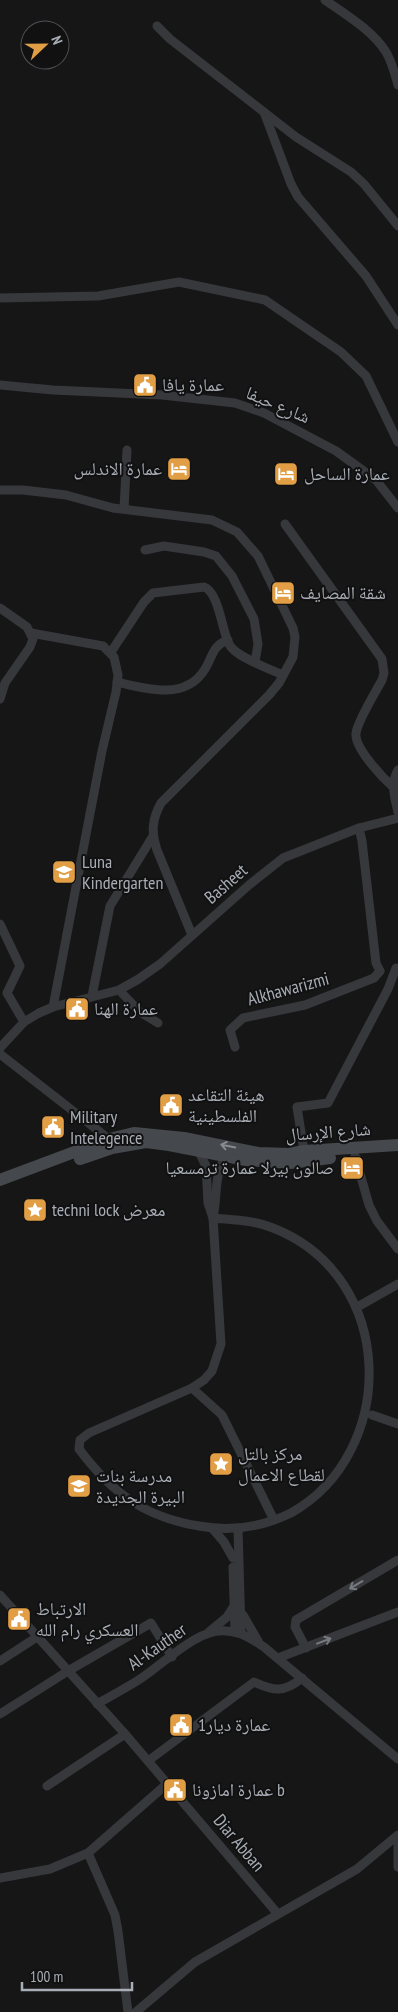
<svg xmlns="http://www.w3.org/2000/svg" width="398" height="2012" viewBox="0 0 398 2012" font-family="'PT Sans Narrow','Noto Naskh Arabic',sans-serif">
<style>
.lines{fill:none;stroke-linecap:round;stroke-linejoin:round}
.minor{stroke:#37383c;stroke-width:9}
.secondary{stroke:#45484c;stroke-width:12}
.oneway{stroke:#868a91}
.oneway2{stroke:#76797f}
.labels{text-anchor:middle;stroke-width:4;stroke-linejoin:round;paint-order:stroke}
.poi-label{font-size:18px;fill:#a9aeb6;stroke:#111112;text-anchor:start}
.street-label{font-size:18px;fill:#a9aeb6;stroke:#111112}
</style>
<rect width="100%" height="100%" fill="#161617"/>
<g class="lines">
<g class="minor">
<path d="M 325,0 C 346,15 372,30 386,52 C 392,62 395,74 398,85"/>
<polyline points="157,26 170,39 296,137 351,172 364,184 398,226"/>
<polyline points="264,112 291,184 298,197 366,276 398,325"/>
<polyline points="0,298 98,296 179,282 265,300 341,352 366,376 398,442"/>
<polyline points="0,385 53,390 162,395 235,403 264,413 336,451 376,480 398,508"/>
<path d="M 0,490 L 23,490 L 66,495 L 113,508 L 212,520 L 237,532 L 258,556 L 293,628 L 295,637 L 293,657 L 279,683 L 269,695 L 161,803 C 152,819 151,832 157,850 L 192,935"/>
<polyline points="124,509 127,450"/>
<path d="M 285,524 L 382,659 L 384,673 L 382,680 C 375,693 358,720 356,733 C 354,748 383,778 394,788"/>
<polyline points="145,550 164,546 204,552 216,556 232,576 254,619 258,644 255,662"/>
<polyline points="0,608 27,627 33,639 30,647 5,683 0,699"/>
<polyline points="31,633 103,646 114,657 118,675 116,692 102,751 53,1007"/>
<path d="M 111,652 L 144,602 L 153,593 L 204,587 C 219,592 222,631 229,644 C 235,657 270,669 283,675"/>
<path d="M 117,682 C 145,689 186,701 205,669 C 213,656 212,646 228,640"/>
<path d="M 398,770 C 390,783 395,799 398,812"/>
<polyline points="359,828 362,841 376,963 380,971"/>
<polyline points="0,924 20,966 7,993 24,1022"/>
<polyline points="119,990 140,1012 158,1023"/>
<polyline points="92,996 110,906 153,836"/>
<polyline points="235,1047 230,1030 243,1018 305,1005 374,978 380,971"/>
<polyline points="0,1048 24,1022 39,1013 53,1007 119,990 137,980 160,964 249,885 283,858 359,828 398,818"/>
<polyline points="0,1054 109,1139"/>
<polyline points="198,1150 206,1166 208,1203 213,1218"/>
<polyline points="304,1151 297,1107 328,1103 388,989 396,968"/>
<polyline points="355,1156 369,1205 377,1221 398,1249"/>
<path d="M 213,1217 C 218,1198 213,1169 228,1156"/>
<path d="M 213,1218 C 233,1220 254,1220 273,1228 C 398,1277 398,1453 291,1513 C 262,1527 231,1532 199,1526 C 144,1517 112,1493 79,1449 L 80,1440 L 89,1433 L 192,1388 L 204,1380 L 212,1371 L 221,1344 Z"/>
<polyline points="359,1306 398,1284"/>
<polyline points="192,1388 222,1415 274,1520"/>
<polyline points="372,1415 398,1424"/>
<polyline points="212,1528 224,1542 233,1558"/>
<polyline points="238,1528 241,1633"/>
<polyline points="233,1567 235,1632"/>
<polyline points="0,1595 125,1734 277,1913"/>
<polyline points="243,1615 258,1641"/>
<polyline points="209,1632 227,1617 234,1606"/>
<polyline points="306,1648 295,1627 296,1620 398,1560"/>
<polyline points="278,1658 398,1612"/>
<polyline points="0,1661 37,1637"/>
<path d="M 97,1704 C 111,1696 124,1689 137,1681 C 162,1666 196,1628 226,1631 C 242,1632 252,1639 264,1647 L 398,1759"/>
<polyline points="0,1714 68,1671 151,1623 172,1657"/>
<path d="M 148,1761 L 254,1682 C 274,1691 284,1693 302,1678"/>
<polyline points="47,1786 125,1734"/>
<polyline points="398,1841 398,1867"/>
<polyline points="88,1853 115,1915 118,1931 128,2012"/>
<polyline points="0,1878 50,1869 88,1853 168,1783"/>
<polyline points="136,2012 195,1962 357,1869 398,1835"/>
</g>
<g class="secondary">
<polyline points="80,1159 112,1148 146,1142 169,1145 246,1160 290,1163 330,1158"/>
<polyline points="0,1180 109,1139 134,1133 184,1138 258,1153 289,1154 304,1151 398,1145"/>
</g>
</g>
<defs><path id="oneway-shaft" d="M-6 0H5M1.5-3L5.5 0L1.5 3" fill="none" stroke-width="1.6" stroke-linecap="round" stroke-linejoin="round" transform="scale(1.25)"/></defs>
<use class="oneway" href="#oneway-shaft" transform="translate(228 1146) rotate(-169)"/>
<g class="oneway2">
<use href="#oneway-shaft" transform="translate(356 1585) rotate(149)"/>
<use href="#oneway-shaft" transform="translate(324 1641) rotate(-21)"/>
</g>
<defs>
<symbol id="civic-square" viewBox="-11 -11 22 22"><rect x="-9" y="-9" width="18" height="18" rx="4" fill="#e19e44" stroke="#111112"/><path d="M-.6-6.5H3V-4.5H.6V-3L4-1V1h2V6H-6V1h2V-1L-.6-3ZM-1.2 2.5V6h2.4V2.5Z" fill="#fff"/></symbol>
<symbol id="hotel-square" viewBox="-11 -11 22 22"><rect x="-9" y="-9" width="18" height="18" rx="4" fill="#e19e44" stroke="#111112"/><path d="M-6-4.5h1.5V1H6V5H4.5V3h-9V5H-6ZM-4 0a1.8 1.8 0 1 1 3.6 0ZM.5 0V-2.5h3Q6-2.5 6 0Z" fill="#fff"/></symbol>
<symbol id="school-square" viewBox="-11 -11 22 22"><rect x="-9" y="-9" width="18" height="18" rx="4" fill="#e19e44" stroke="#111112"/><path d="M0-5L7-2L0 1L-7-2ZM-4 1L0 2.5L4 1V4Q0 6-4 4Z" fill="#fff"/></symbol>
<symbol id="sight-square" viewBox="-11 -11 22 22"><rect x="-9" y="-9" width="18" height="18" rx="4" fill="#e19e44" stroke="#111112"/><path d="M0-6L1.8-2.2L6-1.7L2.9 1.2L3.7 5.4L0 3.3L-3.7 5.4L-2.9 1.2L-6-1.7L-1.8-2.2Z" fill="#fff"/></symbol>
</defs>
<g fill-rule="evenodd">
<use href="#civic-square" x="131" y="371" width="28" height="28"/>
<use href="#hotel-square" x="165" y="455" width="28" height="28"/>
<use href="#hotel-square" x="272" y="460" width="28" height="28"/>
<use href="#hotel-square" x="269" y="579" width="28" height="28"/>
<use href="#school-square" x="50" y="858" width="28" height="28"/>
<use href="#civic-square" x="63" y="995" width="28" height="28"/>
<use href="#civic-square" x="157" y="1091" width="28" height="28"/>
<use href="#civic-square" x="39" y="1113" width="28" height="28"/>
<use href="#hotel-square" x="338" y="1154" width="28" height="28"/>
<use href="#sight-square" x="21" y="1196" width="28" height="28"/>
<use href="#sight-square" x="207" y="1450" width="28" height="28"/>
<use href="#school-square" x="65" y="1472" width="28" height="28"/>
<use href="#civic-square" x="5" y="1605" width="28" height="28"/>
<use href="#civic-square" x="167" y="1711" width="28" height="28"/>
<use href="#civic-square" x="161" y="1776" width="28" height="28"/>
</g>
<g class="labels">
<g class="poi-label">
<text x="162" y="391">عمارة يافا</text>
<text x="162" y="475" text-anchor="end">عمارة الاندلس</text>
<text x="304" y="480">عمارة الساحل</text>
<text x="300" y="599">شقة المصايف</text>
<text x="82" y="868">Luna<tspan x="82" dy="21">Kindergarten</tspan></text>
<text x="94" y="1015">عمارة الهنا</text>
<text x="188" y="1101">هيئة التقاعد<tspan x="188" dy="21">الفلسطينية</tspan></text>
<text x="70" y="1123">Military<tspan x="70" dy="21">Intelegence</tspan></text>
<text x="334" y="1174" text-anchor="end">صالون بيرلا عمارة ترمسعيا</text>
<text x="52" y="1216">techni lock معرض</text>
<text x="238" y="1460">مركز بالتل<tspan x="238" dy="21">لقطاع الاعمال</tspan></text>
<text x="96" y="1482">مدرسة بنات<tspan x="96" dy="21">البيرة الجديدة</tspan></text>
<text x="36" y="1615">الارتباط<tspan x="36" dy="21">العسكري رام الله</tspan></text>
<text x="198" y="1731">عمارة ديار1</text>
<text x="192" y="1796">عمارة امازونا b</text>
</g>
<g class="street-label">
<text transform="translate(278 405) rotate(23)" y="6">شارع حيفا</text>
<text transform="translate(226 884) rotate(-41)" y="6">Basheet</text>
<text transform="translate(288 989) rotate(-15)" y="6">Alkhawarizmi</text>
<text transform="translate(328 1132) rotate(-4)" y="6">شارع الإرسال</text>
<text transform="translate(157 1647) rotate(-35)" y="6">Al-Kauther</text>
<text transform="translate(239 1843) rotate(50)" y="6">Diar Abban</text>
</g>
</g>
<g transform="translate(45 45) rotate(68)"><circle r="24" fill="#111112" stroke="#4e5054"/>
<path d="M0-4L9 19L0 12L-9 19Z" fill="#e19e44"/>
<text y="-8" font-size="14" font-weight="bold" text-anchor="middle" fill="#a9aeb6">N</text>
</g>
<path d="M22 1982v8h110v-8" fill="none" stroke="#a9aeb6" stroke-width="2.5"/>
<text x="30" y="1982" font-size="15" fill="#a9aeb6" stroke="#111112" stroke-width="4" paint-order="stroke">100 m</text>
</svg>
